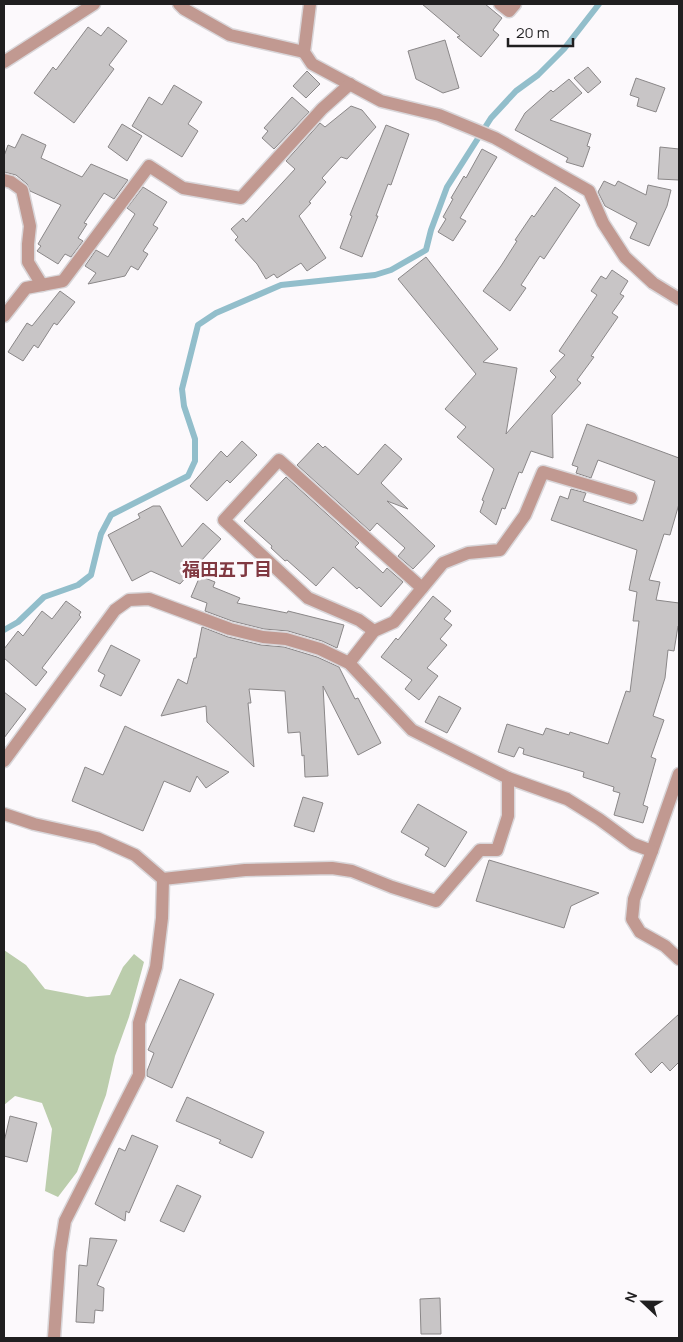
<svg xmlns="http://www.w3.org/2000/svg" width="683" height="1342" viewBox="0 0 683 1342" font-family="Manrope,'Noto Sans JP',sans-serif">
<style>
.forest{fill:#bbcdac}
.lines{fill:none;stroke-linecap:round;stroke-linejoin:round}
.stream{stroke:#92becb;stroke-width:6}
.building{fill:#c8c5c6;stroke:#8a8788}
.lane-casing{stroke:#d9d6d9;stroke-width:15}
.street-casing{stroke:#d9d6d9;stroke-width:15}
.lane{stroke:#c19991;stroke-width:12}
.street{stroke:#c19991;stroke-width:12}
.labels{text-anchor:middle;stroke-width:5;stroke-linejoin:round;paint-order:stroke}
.neighbourhood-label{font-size:18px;font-weight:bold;fill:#803841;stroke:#fcf9fc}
</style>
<rect width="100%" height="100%" fill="#fcf9fc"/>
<polygon class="forest" points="4,950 26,965 45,989 87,997 110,995 123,967 134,954 144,962 129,1017 115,1056 106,1095 77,1172 58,1197 45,1191 52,1129 42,1103 15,1096 4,1105"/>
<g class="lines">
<polyline class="stream" points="4,630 18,622 44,597 78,585 91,575 101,534 111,515 188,476 195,461 195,439 184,406 182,389 198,325 216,313 281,285 375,275 391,270 426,250 431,230 447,187 491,118 516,91 538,75 564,49 599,4"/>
</g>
<g class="building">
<polygon points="422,4 485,4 502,18 493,30 499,35 481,57 457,37 460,36"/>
<polygon points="88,27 101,36 108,27 127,41 109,65 114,69 74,123 34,93 53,67 56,70"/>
<polygon points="445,40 459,88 443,93 416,79 408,51"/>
<polygon points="588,67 601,82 588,93 574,78"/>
<polygon points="307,71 320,84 306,98 293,86"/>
<polygon points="636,78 665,88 656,112 637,106 639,98 630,95"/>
<polygon points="569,79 582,93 550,120 591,134 587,146 590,147 583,167 566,162 568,158 515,130 525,113 551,90 553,92"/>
<polygon points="174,85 202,102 188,124 198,131 182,157 132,126 149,97 162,105"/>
<polygon points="292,97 309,112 274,149 262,138 268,131 264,128"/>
<polygon points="351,106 362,110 376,127 347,159 341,157 322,178 326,182 309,202 311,203 299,216 326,258 307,271 301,263 277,278 274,274 266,279 257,264 235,240 238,237 231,229 243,218 246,222 295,169 286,161 320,123 325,127"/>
<polygon points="122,124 142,136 127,161 108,147"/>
<polygon points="386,125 409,134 391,185 388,184 376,216 378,216 362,257 340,248 352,216 350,215"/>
<polygon points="22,134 46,145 41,158 82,177 91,164 128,180 114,199 104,193 84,223 87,224 78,238 83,241 71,257 65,254 58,264 37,251 41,246 38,244 61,205 30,191 27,184 16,175 4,172 4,156 8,145 15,148"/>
<polygon points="660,147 679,149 679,180 658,179"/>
<polygon points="482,149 497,157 460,218 466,221 453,241 438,232 446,219 443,217 453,199 451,198 464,176 466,178"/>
<polygon points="604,181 615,186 618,181 646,195 648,185 671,190 667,206 649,246 630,238 637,223 605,206 598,192"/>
<polygon points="143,187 167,202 153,225 158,228 143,251 148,254 138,270 131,266 125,276 88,284 96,273 85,266 96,250 108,257 135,214 127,208"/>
<polygon points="555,187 580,205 544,259 540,256 521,285 526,288 510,311 483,291 501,266 517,241 515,240 532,215 534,217"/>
<polygon points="426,257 498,349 483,362 517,368 506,434 556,377 550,371 565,355 559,351 597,295 591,291 601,276 606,279 612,270 628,281 620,294 624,296 612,313 618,317 591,356 594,357 577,380 581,383 552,415 553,458 531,451 522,473 519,472 505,509 502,508 496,525 480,512 484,501 482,500 494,469 457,437 466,427 445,409 476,374 398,279"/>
<polygon points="60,291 75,302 57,325 54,323 38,348 34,345 23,361 8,352 27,323 32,326"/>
<polygon points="587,424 679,458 679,504 670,535 664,534 649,580 660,582 656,600 679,603 679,626 678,626 674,651 668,650 665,678 653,716 664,720 651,757 656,759 643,805 648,807 643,823 614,815 620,793 613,791 614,787 583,777 584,772 523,754 524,749 519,747 514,757 498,752 507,724 543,735 546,728 569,735 570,732 608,744 626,691 630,692 639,621 633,621 637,592 629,590 637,550 551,520 560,496 568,499 571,489 586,493 583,501 643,521 655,481 598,460 591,478 576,473 578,467 572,465"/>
<polygon points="242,441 257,455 230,483 227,480 207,501 190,486 221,451 227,457"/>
<polygon points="318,443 323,448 325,446 358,475 385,444 402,459 381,483 408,509 387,501 435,546 413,569 398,556 405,548 377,523 370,531 297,465"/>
<polygon points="286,477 359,543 355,547 383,573 387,568 403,582 381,607 359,587 357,589 333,567 316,586 287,560 285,561 271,548 272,546 244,521"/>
<polygon points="153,506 160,506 182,547 203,523 221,539 180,584 151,571 132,581 108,535 140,518 138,514"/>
<polygon points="200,576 215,582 213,587 240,598 237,603 287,613 288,611 344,625 337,648 322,641 288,631 264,629 232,621 205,611 207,603 191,597"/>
<polygon points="433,596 451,611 444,619 452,625 440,639 447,645 427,668 438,676 419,700 405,689 412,680 381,657 396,638 398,640"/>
<polygon points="66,601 81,612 79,615 81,617 42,668 47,672 36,686 4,658 4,649 18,631 23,636 42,611 52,619"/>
<polygon points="202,627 228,637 261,645 284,647 317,657 339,667 355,699 358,698 381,743 358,755 323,686 328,776 305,777 304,755 302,756 300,732 288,733 285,691 249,689 251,703 248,703 254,767 207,722 206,706 161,716 178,679 187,684 194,658 196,658"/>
<polygon points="111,645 140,660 121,696 100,686 105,675 98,671"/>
<polygon points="4,692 26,709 4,738"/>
<polygon points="439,696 461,708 447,733 425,722"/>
<polygon points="125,726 133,730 229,772 206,788 197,776 190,792 164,781 143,831 72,801 85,767 103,775"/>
<polygon points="303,797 323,803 314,832 294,826"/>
<polygon points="418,804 467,832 445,867 425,855 429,848 401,832"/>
<polygon points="489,860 599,893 571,906 564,928 476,901"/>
<polygon points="180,979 214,994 172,1088 147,1076 147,1071 154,1053 148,1050"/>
<polygon points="679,1014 679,1062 670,1071 662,1062 651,1073 635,1054"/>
<polygon points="187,1097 264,1132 252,1158 219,1143 221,1140 176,1121"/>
<polygon points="10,1116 37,1123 27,1162 4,1156 4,1142"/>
<polygon points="132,1135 158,1146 129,1213 126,1211 125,1221 95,1204 119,1148 125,1151"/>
<polygon points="177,1185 201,1196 184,1232 160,1221"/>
<polygon points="90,1238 117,1240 97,1285 104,1288 103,1311 95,1310 94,1323 76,1322 79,1265 87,1266"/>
<polygon points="440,1298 441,1334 421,1334 420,1299"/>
</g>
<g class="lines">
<defs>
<polyline id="lane" points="4,180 11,182 22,190 30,226 28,244 28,262 42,285"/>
<g id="street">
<polyline points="179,4 184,9 230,35 304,52"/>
<polyline points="310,4 304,52 312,64 381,101 439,115 495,138 589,191 603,223 625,257 653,283 679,299"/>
<polyline points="500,4 509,11 515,4"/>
<polyline points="4,62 94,4"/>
<polyline points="4,316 26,288 63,281 149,166 183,188 241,198 322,109 350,84"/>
<polyline points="374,631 359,620 308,598 224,520 279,460 422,588"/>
<polyline points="349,663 374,631 394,622 443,563 468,553 500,550 525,515 543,472 631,498"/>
<polyline points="4,761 115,610 129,600 149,599 230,629 263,637 286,639 320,649 349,663 412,730 508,778 567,799 599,819 633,844 652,851 679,774"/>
<polyline points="4,814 34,824 97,838 135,855 163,879 245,870 332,868 352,871 392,887 436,901 480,850 497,850 508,816 508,778"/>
<polyline points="652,851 634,899 632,919 640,932 665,946 679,959"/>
<polyline points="54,1338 60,1252 65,1221 139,1075 139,1023 156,967 162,918 163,879"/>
</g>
</defs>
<use href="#lane" class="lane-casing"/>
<use href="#street" class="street-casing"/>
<use href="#lane" class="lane"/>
<use href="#street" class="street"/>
</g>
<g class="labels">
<g class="neighbourhood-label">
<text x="227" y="576">福田五丁目</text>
</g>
</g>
<rect width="683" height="1342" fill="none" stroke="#201f20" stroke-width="10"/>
<g transform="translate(643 1302) rotate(292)" stroke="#fcf9fc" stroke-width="4" paint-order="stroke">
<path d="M0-4L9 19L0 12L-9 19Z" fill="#201f20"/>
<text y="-8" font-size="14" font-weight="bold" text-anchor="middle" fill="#201f20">N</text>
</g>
<path d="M508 38v8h65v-8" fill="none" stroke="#201f20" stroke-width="2.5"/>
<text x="516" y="38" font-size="15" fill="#201f20" stroke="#fcf9fc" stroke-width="4" paint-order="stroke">20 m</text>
</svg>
